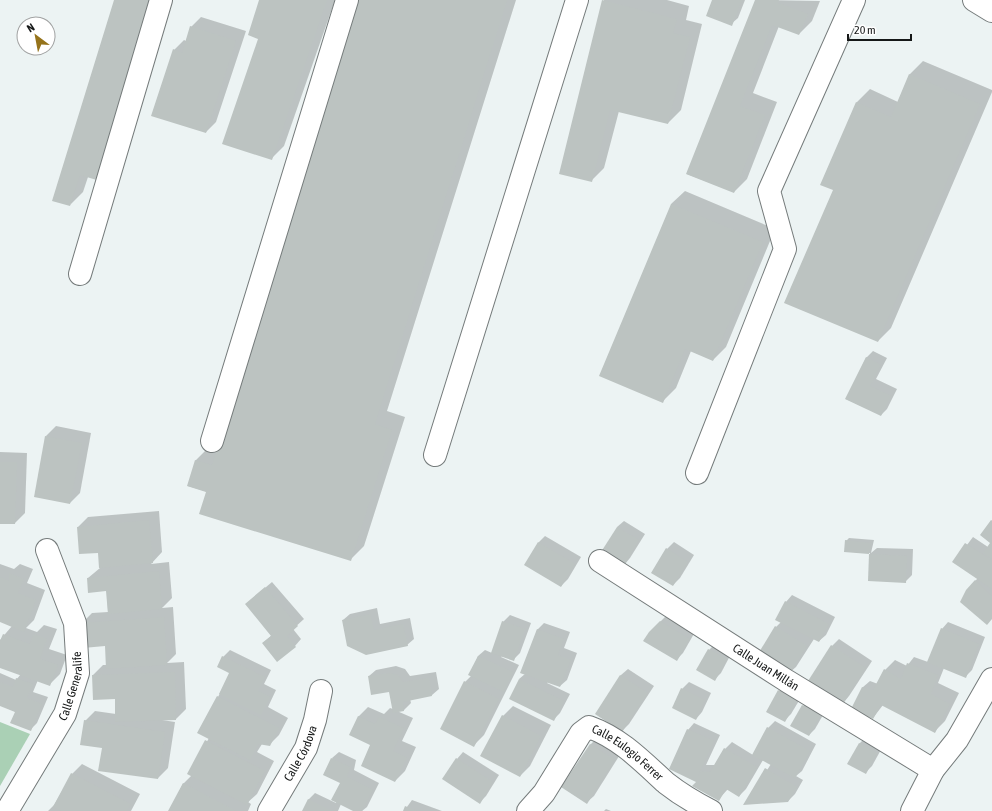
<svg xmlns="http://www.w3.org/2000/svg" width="992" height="811" viewBox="0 0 992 811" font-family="'Asap Condensed',sans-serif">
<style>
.green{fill:#aad0b5}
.shadow{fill:#0003}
.building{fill:#bcc3c1}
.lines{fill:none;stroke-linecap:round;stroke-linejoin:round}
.minor-casing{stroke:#757b7b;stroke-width:24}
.minor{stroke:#fff;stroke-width:22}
.labels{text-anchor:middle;stroke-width:3;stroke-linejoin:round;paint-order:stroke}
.street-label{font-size:12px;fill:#151717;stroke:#fff}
</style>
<rect width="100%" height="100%" fill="#ecf3f3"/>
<polygon class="green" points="0,722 30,734 0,786"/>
<g class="shadow">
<polygon points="115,0 88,177 83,192 70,205"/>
<polygon points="261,0 335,0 284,146 271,159 260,38"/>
<polygon points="359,0 516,0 387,411 405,417 364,546 351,559 208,492 188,486 196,460 209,447"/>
<polygon points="604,0 667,0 689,6 686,20 702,24 681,110 668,123 619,111 604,168 591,181"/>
<polygon points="713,0 745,0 738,18 731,24"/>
<polygon points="756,0 820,1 812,21 799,34 779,26 753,93 777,102 747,179 734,192 687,174"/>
<polygon points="201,17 246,31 216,122 206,132 174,50 184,40 186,41 191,27"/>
<polygon points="923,61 992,90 992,92 891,328 878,341 834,190 857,102 870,89 898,102 910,74"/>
<polygon points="685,191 775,229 726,347 713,360 691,351 676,388 663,401 671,204"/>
<polygon points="873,351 887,358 876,379 897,389 887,409 881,415 846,399 866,358"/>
<polygon points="56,426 91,433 80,493 70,503 46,436"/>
<polygon points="0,452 27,453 25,513 15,523 0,523"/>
<polygon points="159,511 162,552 151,564 169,562 172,598 162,608 173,607 176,654 167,663 184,662 186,709 176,719 162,720 175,722 168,768 158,778 103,747 85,721 95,711 116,714 115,698 93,675 103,665 107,665 106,645 82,623 92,613 108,612 107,590 88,578 100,568 99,552 78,527 88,517"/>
<polygon points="992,520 992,619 975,581 978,578 954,562 973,537 988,547 991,543 981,535"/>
<polygon points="624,521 645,534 630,558 624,565 617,527"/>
<polygon points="545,536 581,557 568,579 561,586 526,564 539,542"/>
<polygon points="849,538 874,540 871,553 877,548 913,549 912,575 905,582 869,580 870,553 845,551 846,541"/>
<polygon points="674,542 694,555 680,578 673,585 667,549"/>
<polygon points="0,564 14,569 20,564 33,569 27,583 45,590 34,620 26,628 37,632 44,625 57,629 49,649 67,655 60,674 50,684 38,680 33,692 48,697 37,723 30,730 16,712 0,705 0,673 16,680 21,674 0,667 0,640 12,626 0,621"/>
<polygon points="272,582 304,619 293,629 301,639 295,646 263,643 272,635 253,598"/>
<polygon points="792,595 835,617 826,635 819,641 814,639 796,667 789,673 776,627 781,622 786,602"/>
<polygon points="377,608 380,624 410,618 414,639 407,645 343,620 350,614"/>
<polygon points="510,615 531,623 520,653 513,660 502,656 501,657 519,665 484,735 474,745 465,682 471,676 470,675 478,656 485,650 492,653 503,622"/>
<polygon points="667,615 695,632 683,653 676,660 650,632"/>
<polygon points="948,622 985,637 972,670 966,676 944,668 938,683 959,693 945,721 935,731 883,705 873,718 853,709 863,687 870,681 878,684 885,670 895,660 907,666 914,657 928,662 942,629"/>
<polygon points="544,623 570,632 564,648 577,653 567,680 560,686 548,682 547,683 570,694 560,713 553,720 519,679 525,674 537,630"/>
<polygon points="839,639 872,661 849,696 843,703 809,681 832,646"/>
<polygon points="716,643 732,652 721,673 715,679 709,650"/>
<polygon points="230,650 271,670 264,684 276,690 268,707 288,718 279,735 269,745 262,744 257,752 274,761 257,794 248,802 251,804 248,811 169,811 183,784 192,775 189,773 209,738 218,697 231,672 223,657"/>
<polygon points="396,666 405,669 410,676 436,672 439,689 432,695 410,699 411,703 404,710 397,711 413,718 402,741 416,747 405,771 395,781 372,745 358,717 368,707 384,714 390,708 393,709 390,691 369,676 376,670"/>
<polygon points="628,669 654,686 629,724 622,731 596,714 621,675"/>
<polygon points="689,682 711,693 702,712 696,719 682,689"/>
<polygon points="785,684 803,694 791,714 784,721 779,691"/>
<polygon points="810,699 827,708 815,729 809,735 803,706"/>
<polygon points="513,706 551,725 530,766 520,776 503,716"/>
<polygon points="775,721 816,744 802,771 796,776 803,780 795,794 788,801 745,804 771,764 763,760 746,789 739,796 728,789 718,800 697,781 688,730 694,723 720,735 706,765 715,765 725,749 732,742 753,755 768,728"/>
<polygon points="866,737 883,746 872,766 865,773 859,744"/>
<polygon points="597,738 621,753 594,796 587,802 590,745"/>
<polygon points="339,752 356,760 354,770 379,783 367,807 362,811 356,811 341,804 338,811 305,811 308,800 315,793 336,803 341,782 332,758"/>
<polygon points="463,752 499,775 486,796 480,802 457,759"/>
<polygon points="82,764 140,794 131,811 48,811 54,805 72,774"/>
<polygon points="412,800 442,811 404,811"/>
<polygon points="606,809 611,811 604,811"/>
</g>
<g class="building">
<polygon points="114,0 155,0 100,181 80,175 70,206 52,201"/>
<polygon points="259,0 327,0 272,160 222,144 258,39 248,35"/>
<polygon points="358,0 507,0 375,424 392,430 351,561 199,514 206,492 187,486 195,460 212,465"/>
<polygon points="602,0 677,19 673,33 690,37 668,124 610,110 592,182 559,174"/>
<polygon points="712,0 742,0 732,26 706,16"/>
<polygon points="755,0 779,0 778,3 808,14 799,35 772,25 740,106 765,115 734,193 686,174"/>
<polygon points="190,26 236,41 206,133 151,116 173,49 182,53"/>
<polygon points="909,74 980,104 878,342 784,303 833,190 820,185 856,102 891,117"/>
<polygon points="671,204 763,242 713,361 685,349 663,403 599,376"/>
<polygon points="866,357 881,365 870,386 891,396 881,416 845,399"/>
<polygon points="45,436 82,443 70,504 34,497"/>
<polygon points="0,462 17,462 15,524 0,524"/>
<polygon points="149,520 153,563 99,568 98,553 79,554 77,527"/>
<polygon points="991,520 992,521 992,559 983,553 990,543 980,535"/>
<polygon points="617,527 639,540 624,566 601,552"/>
<polygon points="845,540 871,543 869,554 844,552"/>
<polygon points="538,542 575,564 561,587 524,565"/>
<polygon points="965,543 992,560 992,589 952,562"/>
<polygon points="666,548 688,562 673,586 651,573"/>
<polygon points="869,554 907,556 906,583 868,581"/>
<polygon points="159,571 162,609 108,614 106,591 88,593 87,578"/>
<polygon points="9,573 24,579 18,593 36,600 24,632 0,622 0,577 9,581"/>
<polygon points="975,580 992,596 992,619 987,625 960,602 966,590"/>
<polygon points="265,587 298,626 287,636 296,647 277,662 262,643 271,636 245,604"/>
<polygon points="785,601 829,624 819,642 775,620"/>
<polygon points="370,614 374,630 403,624 408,646 366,655 347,646 342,620"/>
<polygon points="164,617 167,665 106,669 105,646 83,648 81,623"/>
<polygon points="502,621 525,629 514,661 491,653"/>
<polygon points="660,621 690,639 677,661 643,641 649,632"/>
<polygon points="775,626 807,646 789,675 758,654"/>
<polygon points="941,628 979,644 966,678 927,662"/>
<polygon points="537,629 564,639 558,655 571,660 560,687 520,673"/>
<polygon points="3,634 30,644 34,634 47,639 40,659 58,665 50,686 0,668 0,641"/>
<polygon points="831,645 866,668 843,704 808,681"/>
<polygon points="708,649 727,659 715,681 696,670"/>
<polygon points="222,656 265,677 258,691 270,697 261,715 219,694 229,673 217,667"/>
<polygon points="478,656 513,672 504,692 468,675"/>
<polygon points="907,663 938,675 931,694 950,704 935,733 881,705 873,719 851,709 862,687 873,690 884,669 901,679"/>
<polygon points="175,672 176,720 115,722 115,699 93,700 92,675"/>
<polygon points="389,673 398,675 403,682 429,678 432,696 403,702 404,711 393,713 389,692 371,695 368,676"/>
<polygon points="620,675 648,693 622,732 595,714"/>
<polygon points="16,678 33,684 27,698 42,704 31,731 10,723 15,712 0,706 0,682 13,687"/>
<polygon points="519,679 564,701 554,721 509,699"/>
<polygon points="464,681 499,699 474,747 440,729"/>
<polygon points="681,688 705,700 696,720 672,708"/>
<polygon points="778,690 797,701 785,722 766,712"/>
<polygon points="217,696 279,728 270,746 258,744 250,760 197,733"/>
<polygon points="802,705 821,715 809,736 790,726"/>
<polygon points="502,715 541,736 520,777 480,756"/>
<polygon points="358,716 375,724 379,717 404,728 393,751 407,758 395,782 361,766 370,745 349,735"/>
<polygon points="84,720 165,732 158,779 98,771 102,748 80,745"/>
<polygon points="767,727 810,751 795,778 752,755"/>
<polygon points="687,729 714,741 698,776 701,771 710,772 724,748 757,767 739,797 726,789 719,801 692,786 696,782 669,769"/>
<polygon points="205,740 265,771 247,805 187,774"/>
<polygon points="859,743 877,753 866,774 847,764"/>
<polygon points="590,744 615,760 587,804 561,787"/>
<polygon points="331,758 350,767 347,777 373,790 362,811 353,811 331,800 340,783 323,775"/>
<polygon points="456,758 493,782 480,804 442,779"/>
<polygon points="765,768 797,787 788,802 743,805"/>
<polygon points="71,773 131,804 127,811 61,811 53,807"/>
<polygon points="183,783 236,811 168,811"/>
<polygon points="308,799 332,811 302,811"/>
<polygon points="405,806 417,811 403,811"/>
</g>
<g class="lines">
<defs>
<g id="minor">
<polyline points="974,0 992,11"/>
<polyline points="80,274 161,0"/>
<polyline points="212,441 347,0"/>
<polyline points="435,455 577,0"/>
<polyline points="697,473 785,249 769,191 854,0"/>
<path id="s1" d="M 600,561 L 787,681 L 933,770"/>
<path id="s2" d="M 7,811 L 65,714 L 78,673 L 75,623 L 47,550"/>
<path id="s3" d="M 269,811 L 306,748 L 315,720 L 321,691"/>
<path id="s4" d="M 528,811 L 544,793 L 581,733 L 589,727 C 620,738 642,761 666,783 C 680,794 695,803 711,811"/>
<polyline points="912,811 933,770 957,740 992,679"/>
</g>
</defs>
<use href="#minor" class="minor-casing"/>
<use href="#minor" class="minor"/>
</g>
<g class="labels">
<g class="street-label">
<text dy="4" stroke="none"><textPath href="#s1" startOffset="197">Calle Juan Millán</textPath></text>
<text dy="4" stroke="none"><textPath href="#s2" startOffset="142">Calle Generalife</textPath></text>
<text dy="4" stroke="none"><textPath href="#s3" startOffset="66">Calle Córdova</textPath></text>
<text dy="4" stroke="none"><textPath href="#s4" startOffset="151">Calle Eulogio Ferrer</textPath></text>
</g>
</g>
<g transform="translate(36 36) rotate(328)"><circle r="19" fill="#ffffff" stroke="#a1a2a2"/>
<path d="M0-3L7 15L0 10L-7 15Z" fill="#95731b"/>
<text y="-6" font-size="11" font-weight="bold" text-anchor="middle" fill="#151717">N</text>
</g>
<path d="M848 34v6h63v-6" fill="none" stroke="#151717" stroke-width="2"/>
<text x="854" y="34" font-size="12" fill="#151717" stroke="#ffffff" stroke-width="3" paint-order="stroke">20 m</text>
</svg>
